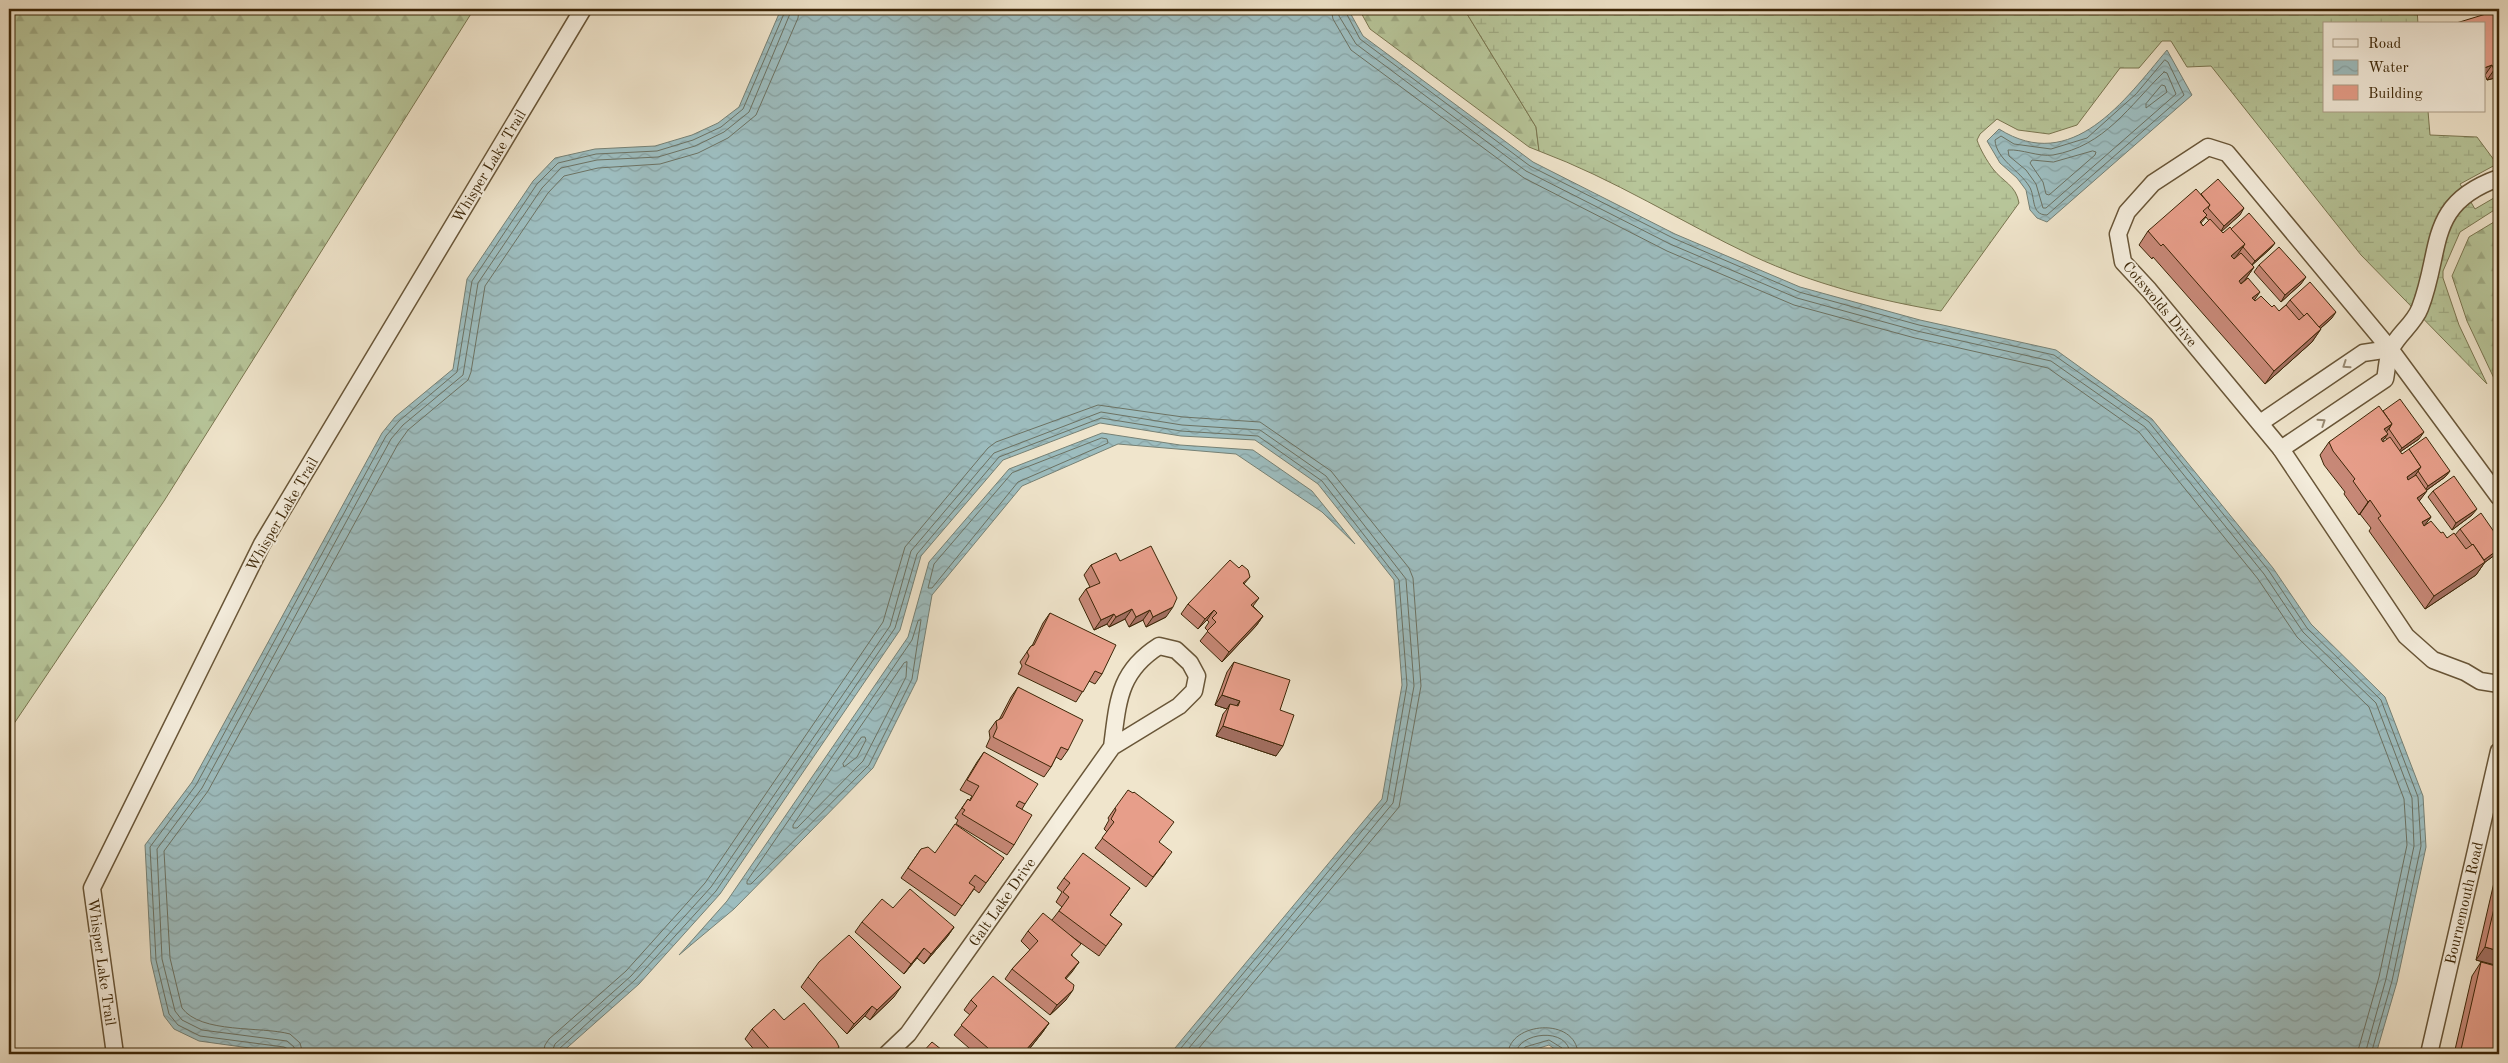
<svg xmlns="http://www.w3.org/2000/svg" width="2508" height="1063" viewBox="0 0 2508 1063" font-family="'Old Standard TT',serif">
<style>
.forest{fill:url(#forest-firs);stroke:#7a7650}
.wetland{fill:url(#wetland-marsh);stroke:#7a7650}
.water{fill:url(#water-waves);stroke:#768175}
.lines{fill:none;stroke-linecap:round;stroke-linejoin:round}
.shore{stroke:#6c7263;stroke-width:1}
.minor-casing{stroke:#695638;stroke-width:19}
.minor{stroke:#f5eede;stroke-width:16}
.wall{fill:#c78877;stroke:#3c2607;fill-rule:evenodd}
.shaded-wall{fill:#a26f61;stroke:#3c2607}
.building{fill:#e79e8a;stroke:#3c2607}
.oneway{stroke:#988a72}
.labels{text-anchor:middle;stroke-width:4;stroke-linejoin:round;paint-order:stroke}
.street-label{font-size:15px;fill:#3c2607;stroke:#f5eede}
</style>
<defs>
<pattern id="forest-firs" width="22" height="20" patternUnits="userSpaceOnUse" patternTransform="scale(1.25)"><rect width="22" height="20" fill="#b7c599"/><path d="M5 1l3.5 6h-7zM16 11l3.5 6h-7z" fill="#9ea982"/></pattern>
<pattern id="wetland-marsh" width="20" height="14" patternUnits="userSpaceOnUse" patternTransform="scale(1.25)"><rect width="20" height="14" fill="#b7c599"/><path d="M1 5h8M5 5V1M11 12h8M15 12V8" fill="none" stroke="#9ea982"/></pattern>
<pattern id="water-waves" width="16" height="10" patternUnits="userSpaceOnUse" patternTransform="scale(1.25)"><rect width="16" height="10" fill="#9dbdbf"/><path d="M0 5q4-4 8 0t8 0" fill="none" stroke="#88a2a3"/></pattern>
</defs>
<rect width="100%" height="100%" fill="#f0e5cc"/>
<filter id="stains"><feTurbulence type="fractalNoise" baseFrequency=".004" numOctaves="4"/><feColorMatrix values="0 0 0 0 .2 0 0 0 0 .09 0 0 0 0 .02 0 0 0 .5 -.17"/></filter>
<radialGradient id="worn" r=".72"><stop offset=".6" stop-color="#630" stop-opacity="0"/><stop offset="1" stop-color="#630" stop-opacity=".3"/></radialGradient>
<g class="forest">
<polygon points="9,9 474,9 164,501 9,731"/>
<polygon points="1359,9 1464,9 1536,127 1539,151 1529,147 1370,29"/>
<polygon points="2499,219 2499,389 2467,321 2452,276 2469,237"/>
</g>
<path class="wetland" d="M 1464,9 L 2417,9 L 2418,24 L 2324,24 L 2324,111 L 2428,111 L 2430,135 L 2477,137 L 2497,164 L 2460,184 L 2475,209 L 2499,195 L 2499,207 L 2460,232 L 2443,271 L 2443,278 L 2459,325 L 2487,384 L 2361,255 L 2211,66 L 2187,67 L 2171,41 L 2162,41 L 2139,68 L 2120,68 L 2077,125 L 2049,134 L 2018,130 L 1997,119 L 1980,134 L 1977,140 C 1980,149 1987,161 1993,169 C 2003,182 2016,185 2019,203 L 1941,311 C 1877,300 1813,284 1753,256 C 1681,222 1614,179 1539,151 L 1536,127 Z"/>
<g class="water">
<polygon points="781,9 1348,9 1363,36 1533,162 1675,234 1800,287 1920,320 2056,350 2152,419 2273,568 2311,624 2385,697 2423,796 2426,847 2397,982 2376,1054 1562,1054 1549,1045 1520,1054 1170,1054 1382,799 1402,685 1394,580 1318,484 1255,440 1181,436 1100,423 1003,460 921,556 900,630 720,894 639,984 560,1054 293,1054 199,1041 174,1029 164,1016 151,961 145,845 192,782 382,433 395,417 453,369 467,279 533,181 555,158 595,149 655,146 692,135 718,123 739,107"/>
<path d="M 2167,50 L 2192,95 L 2047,222 L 2037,218 L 2030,210 L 2026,190 L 2017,178 L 2000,163 L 1987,141 L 1999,129 C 2072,175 2125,100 2167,50 Z"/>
<polygon points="1102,433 1180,445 1253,450 1312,491 1355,544 1322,512 1236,454 1118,444 1022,486 932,595 917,680 873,768 734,909 679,955 727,901 908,637 929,562 1009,469"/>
</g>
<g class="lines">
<g class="shore">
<polyline points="1331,9 1333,19 1351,50 1524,178 1667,251 1794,305 1915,338 2048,368 2139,432 2258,579 2297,637 2369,707 2404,799 2407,845 2379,977 2357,1054"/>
<polyline points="1338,9 1339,16 1356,44 1526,171 1670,244 1797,298 1917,331 2051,361 2145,427 2264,574 2303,632 2376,703 2412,798 2414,846 2386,979 2365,1054"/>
<polyline points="1344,9 1360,39 1530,166 1673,238 1799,292 1919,325 2054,355 2149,422 2269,571 2307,628 2381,700 2418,797 2421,846 2392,981 2371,1054"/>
<path d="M 2165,60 L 2168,62 L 2184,95 L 2047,215 C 2030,215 2036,196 2029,186 C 2020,171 1996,159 1995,140 L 2001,136 L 2014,144 L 2051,149 L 2087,138 L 2136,94 Z"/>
<path d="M 2164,72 L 2167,73 L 2176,94 L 2046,208 L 2043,208 L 2036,184 L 2026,170 L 2009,156 L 2008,150 C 2022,149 2038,157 2053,155 C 2105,146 2129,106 2164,72 Z"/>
<polygon points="2162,85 2165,86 2167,92 2146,108 2146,104"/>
<polygon points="2093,151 2096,152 2095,155 2049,195 2046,194 2043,182 2030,163 2032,160 2053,162"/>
<polygon points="1102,438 1107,439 1108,443 1018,482 932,588 928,588 934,564 1012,473"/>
<polygon points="921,620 912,679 869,765 751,884 747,884 747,881 912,640 918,621"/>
<polygon points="907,662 906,677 863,761 797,828 793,828 793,825 904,663"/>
<polygon points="862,737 865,737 866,740 857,757 844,767 843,764"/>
<polyline points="289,1054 288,1049 284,1047 200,1036 178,1025 169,1014 156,960 150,847 196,785 386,436 399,421 457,372 472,281 537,184 558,163 596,154 657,151 693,140 721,127 743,109 786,9"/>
<polyline points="295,1054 294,1047 287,1041 202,1030 182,1020 175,1011 162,959 157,849 202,788 391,439 403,425 463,375 478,283 542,188 561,168 597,160 658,157 695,146 724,132 749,112 792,9"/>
<path d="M 303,1054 L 300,1043 L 290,1034 C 261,1026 201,1034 182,1008 L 170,958 L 164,851 L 208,791 L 398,444 L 408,430 L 468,380 L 471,372 L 485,286 L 548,193 L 564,176 L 598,168 L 660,164 L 698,153 L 728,138 L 756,115 L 798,18 L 799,9"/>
<polyline points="543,1054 545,1045 549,1039 626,971 705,883 883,622 905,547 988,448 996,442 1098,405 1183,417 1260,422 1331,471 1409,568 1413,578 1421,686 1399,807 1194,1054"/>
<polyline points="551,1054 555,1044 631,976 711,887 890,626 911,551 994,453 1101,412 1182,425 1260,430 1326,476 1406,579 1414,686 1393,803 1184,1054"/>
<polyline points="557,1054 559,1049 635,980 716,891 895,628 917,554 999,457 1101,418 1181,431 1258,436 1322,481 1399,580 1407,685 1387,801 1176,1054"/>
<path d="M 1508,1054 C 1509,1022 1576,1016 1578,1054"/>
<path d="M 1516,1054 C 1517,1032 1569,1026 1570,1054"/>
<polyline points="1522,1054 1525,1047 1549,1040 1562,1048 1564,1054"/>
</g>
<defs>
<g id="minor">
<polyline points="2260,423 2363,353 2390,349"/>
<path d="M 2281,449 L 2385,379 C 2387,370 2387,357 2391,349 C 2398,334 2414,324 2420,308 C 2443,249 2425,204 2499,178"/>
<polyline points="2499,497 2390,349 2227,153 2208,147 2153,183 2127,212 2118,234 2123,262 2149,290 2281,449 2406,636 2433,660 2465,672 2480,681 2499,684"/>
<polyline points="115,1054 92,888 262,544 583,9"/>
<path d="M 887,1054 L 908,1034 L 1112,747 L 1179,706 L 1194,691 L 1197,676 L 1190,663 L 1176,650 L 1159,646 C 1118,672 1118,702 1112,747"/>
<polyline points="2429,1054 2499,751"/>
</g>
</defs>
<use href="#minor" class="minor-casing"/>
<use href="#minor" class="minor"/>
</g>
<g class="wall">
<polygon points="2499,10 2499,77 2487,80 2485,75"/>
<path d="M 2201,194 L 2240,215 L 2221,231 L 2223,233 L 2231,229 L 2275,243 L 2270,249 L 2252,265 L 2254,267 L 2245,280 L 2255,301 L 2279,311 L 2286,305 L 2290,300 L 2332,318 L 2321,328 L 2312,342 L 2265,384 L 2153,257 L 2152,259 L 2139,245 L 2148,231 ZM 2206,217 L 2209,221 L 2203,226 L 2201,223 Z"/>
<polygon points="2259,265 2301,284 2281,302 2254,272"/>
<path d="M 2383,411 L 2419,439 L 2400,452 L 2402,454 L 2450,471 L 2445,477 L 2427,490 L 2419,501 L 2431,517 L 2424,526 L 2441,533 L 2447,538 L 2455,535 L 2460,529 L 2499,539 L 2499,552 L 2485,562 L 2476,575 L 2425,609 L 2369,531 L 2371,528 L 2360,514 L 2359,515 L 2344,494 L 2345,492 L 2324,465 L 2320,455 L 2329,442 ZM 2385,437 L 2387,440 L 2383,442 L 2382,442 Z"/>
<polygon points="2433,491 2472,515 2452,530 2428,497"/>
<polygon points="1120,561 1166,617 1146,627 1143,620 1129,627 1125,619 1109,627 1107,624 1094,630 1079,599 1086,589 1090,587 1084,575 1091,565"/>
<polygon points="1239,568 1250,577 1244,584 1259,598 1253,606 1263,616 1256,626 1222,662 1200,641 1208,631 1205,628 1209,622 1207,620 1198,629 1181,614 1188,604"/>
<polygon points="1050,613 1102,674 1095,684 1089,681 1076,702 1018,674 1022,666 1020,662 1031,646 1032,646 1043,623"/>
<polygon points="1234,662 1280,710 1276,756 1216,736 1223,714 1227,709 1215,705 1227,672"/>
<polygon points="1018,687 1068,750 1061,760 1056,757 1051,767 1044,777 986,747 990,738 989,731 996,721 999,720 1011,697"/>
<polygon points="984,752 1025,804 1022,809 1014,845 1007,855 956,824 958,820 955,818 968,799 969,801 972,796 960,790 977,762"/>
<polygon points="1115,808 1159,843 1165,862 1146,887 1095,848 1107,832 1104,829 1109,820 1108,818"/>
<polygon points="921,849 935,853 1004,858 979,893 974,889 955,916 901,878"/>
<polygon points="2499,861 2499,966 2476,960"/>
<polygon points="1064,878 1130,888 1110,915 1122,924 1099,956 1071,936 1072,956 1079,962 1066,978 1066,1000 1050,1015 1005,979 1012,969 1030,950 1021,941 1028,931 1052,920 1062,907 1056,902 1062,892 1057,888"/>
<polygon points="893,908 954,927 947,937 924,964 917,958 904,974 855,932 862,922"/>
<polygon points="2481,962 2499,1054 2454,1054 2472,976"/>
<polygon points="808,977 894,997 870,1020 865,1016 847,1034 801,987"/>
<polygon points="971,1000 1049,1023 1042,1033 1027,1052 1027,1054 976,1054 954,1035 970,1015 964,1010"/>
<polygon points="784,1020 839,1047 834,1054 758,1054 745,1039 752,1029"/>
</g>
<g class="shaded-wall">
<polygon points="2492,65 2485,75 2484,76 2484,68"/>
<polygon points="2499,69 2499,77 2487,80 2494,70"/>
<polygon points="2244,208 2240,215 2220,233 2224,226"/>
<polygon points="2275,243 2270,249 2250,267 2255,261"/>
<polygon points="2245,244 2236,257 2222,269 2231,256"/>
<polygon points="2254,267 2245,280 2229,294 2239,281"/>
<polygon points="2306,277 2301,284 2281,302 2285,295"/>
<polygon points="2260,292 2251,305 2252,298"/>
<polygon points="2336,312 2332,318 2312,336 2316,329"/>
<polygon points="2321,329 2312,342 2265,384 2274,371"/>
<polygon points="2392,424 2383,437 2384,429"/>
<polygon points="2424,432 2419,439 2397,454 2402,448"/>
<polygon points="2388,434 2378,447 2381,439"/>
<polygon points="2421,467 2412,480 2398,490 2407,477"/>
<polygon points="2450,471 2445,477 2424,492 2428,486"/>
<polygon points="2427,491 2417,504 2417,498"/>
<polygon points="2370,500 2360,514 2359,515 2368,502"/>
<polygon points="2477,509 2472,515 2452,530 2456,523"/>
<polygon points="2431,517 2421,530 2422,522"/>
<polygon points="2499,549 2499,552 2484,563 2485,562 2476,575 2425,609 2434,596"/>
<polygon points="1173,607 1166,617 1146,627 1153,617"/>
<polygon points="1132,609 1125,619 1109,627 1116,617"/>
<polygon points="1150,610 1143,620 1129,627 1136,617"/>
<polygon points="1214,610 1207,620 1198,629 1205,619"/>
<polygon points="1114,614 1107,624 1094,630 1101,620"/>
<polygon points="1263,616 1256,626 1222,662 1229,652"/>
<polygon points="1222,695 1240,701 1233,711 1230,704 1227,709 1215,705"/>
<polygon points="1223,726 1283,746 1276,756 1216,736"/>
<polygon points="954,927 947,937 924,964 931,954"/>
<polygon points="2485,947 2499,951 2499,966 2476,960"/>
<polygon points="924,948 917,958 904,974 911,964"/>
<polygon points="1079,962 1072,972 1058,988 1065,978"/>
<polygon points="901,987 894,997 870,1020 877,1010"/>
<polygon points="1073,990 1066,1000 1050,1015 1057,1005"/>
<polygon points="872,1006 865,1016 847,1034 854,1024"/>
<polygon points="1049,1023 1042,1033 1025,1054 1026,1050"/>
<polygon points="839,1047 834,1054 831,1054"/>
</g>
<g class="building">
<polygon points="2499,10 2499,69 2494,70 2492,65 2484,68 2484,24 2453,24"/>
<polygon points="2218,179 2244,208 2224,226 2208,208 2210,205 2201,194"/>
<polygon points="2196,189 2210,205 2203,211 2207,215 2200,222 2203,226 2210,219 2223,233 2230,227 2245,244 2231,256 2234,259 2241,253 2254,267 2239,281 2241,284 2248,278 2260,292 2252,298 2255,301 2261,296 2272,307 2274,305 2279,311 2286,305 2299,320 2307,313 2321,329 2274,371 2163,244 2161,246 2148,231"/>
<polygon points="2249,213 2275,243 2255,261 2243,247 2245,244 2231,229"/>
<polygon points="2279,247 2306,277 2285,295 2259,265"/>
<polygon points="2310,282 2336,312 2319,327 2307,313 2304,316 2290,300"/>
<polygon points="2400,399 2424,432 2402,448 2389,429 2392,424 2383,411"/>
<polygon points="2379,406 2392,424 2384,429 2388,434 2381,439 2383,442 2390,437 2402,454 2409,449 2421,467 2407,477 2408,480 2416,475 2427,491 2417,498 2431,517 2422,522 2424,526 2431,521 2441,533 2443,532 2447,538 2454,533 2466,549 2473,544 2485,562 2434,596 2378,518 2381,516 2370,500 2368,502 2353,481 2355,479 2333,451 2329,442"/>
<polygon points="2426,437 2450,471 2428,486 2418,471 2421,467 2409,449"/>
<polygon points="2454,476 2477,509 2456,523 2433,491"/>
<polygon points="2481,513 2499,539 2499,549 2484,560 2473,544 2472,545 2460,529"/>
<polygon points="1151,546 1177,598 1173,607 1153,617 1150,610 1136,617 1132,609 1116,617 1114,614 1101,620 1086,589 1100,583 1091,565 1116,553 1120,561"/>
<polygon points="1230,560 1239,568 1242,565 1248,570 1250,577 1243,583 1259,598 1251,605 1263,616 1229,652 1207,631 1216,622 1212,618 1217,613 1214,610 1205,619 1188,604"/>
<polygon points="1050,613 1116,645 1102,674 1095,671 1083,692 1025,664 1029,656 1027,652 1031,646 1034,645"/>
<polygon points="1234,662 1290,680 1280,710 1294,715 1283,746 1223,726 1230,704 1238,706 1240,701 1222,695"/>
<polygon points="1018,687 1083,720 1068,750 1061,747 1051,767 993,737 997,728 996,721 1002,718"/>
<polygon points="984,752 1038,784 1025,804 1019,801 1016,806 1032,815 1014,845 962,814 965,810 962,808 968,799 970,801 979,786 967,780"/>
<polygon points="1128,790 1133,793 1134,792 1174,822 1159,842 1172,852 1153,877 1102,838 1114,822 1111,819 1116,810 1115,808"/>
<polygon points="955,824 1004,858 986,883 975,875 969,883 975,887 962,906 908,868 921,849 928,847 935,853"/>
<polygon points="1083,853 1130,888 1110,915 1122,924 1106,946 1059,911 1069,897 1063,892 1070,883 1064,878"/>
<polygon points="2499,887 2499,951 2485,947"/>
<polygon points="910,889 954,927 931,954 924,948 911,964 862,922 882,899 893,908"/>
<polygon points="1043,913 1081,944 1071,955 1079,962 1065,978 1074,985 1073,990 1057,1005 1012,969 1038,941 1028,931"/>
<polygon points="849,935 901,987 877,1010 872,1006 854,1024 808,977 819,962"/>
<polygon points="2481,962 2499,967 2499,1054 2460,1054"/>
<polygon points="993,976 1049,1023 1026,1050 1027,1054 995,1054 961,1025 977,1006 971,1000"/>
<polygon points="804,1003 836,1041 839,1047 831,1054 774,1054 752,1029 774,1009 784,1020"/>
<polygon points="932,1042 947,1054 921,1054"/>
</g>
<defs><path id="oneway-chevron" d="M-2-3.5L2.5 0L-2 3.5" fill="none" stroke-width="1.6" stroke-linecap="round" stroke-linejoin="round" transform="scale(1.25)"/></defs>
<g class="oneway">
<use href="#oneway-chevron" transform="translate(2346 365) rotate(146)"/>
<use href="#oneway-chevron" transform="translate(2322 422) rotate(-34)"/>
</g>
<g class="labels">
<g class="street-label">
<text transform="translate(489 166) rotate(-59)" y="5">Whisper Lake Trail</text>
<text transform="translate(2160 304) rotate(50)" y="5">Cotswolds Drive</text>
<text transform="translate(282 514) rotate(-60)" y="5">Whisper Lake Trail</text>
<text transform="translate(1002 902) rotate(-55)" y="5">Galt Lake Drive</text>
<text transform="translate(2464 903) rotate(-77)" y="5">Bournemouth Road</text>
<text transform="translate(102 962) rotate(82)" y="5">Whisper Lake Trail</text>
</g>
</g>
<rect width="2508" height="1063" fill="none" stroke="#f0e5cc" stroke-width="30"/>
<rect x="10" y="10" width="2488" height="1043" fill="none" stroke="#3c2607" stroke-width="2.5"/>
<rect x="15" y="15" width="2478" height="1033" fill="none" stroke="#3c2607"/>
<rect x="2323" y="22" width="162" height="90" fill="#f5eede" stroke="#ab9e88"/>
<rect x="2333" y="39" width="25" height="8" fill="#f5eede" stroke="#ab9e88"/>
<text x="2368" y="48" font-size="15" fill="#3c2607">Road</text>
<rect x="2333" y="60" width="25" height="15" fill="url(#water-waves)" stroke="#ab9e88"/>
<text x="2368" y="72" font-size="15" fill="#3c2607">Water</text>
<rect x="2333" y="85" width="25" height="15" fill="#e79e8a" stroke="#ab9e88"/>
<text x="2368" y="98" font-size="15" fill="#3c2607">Building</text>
<rect width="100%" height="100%" filter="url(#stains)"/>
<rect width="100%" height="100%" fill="url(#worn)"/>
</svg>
